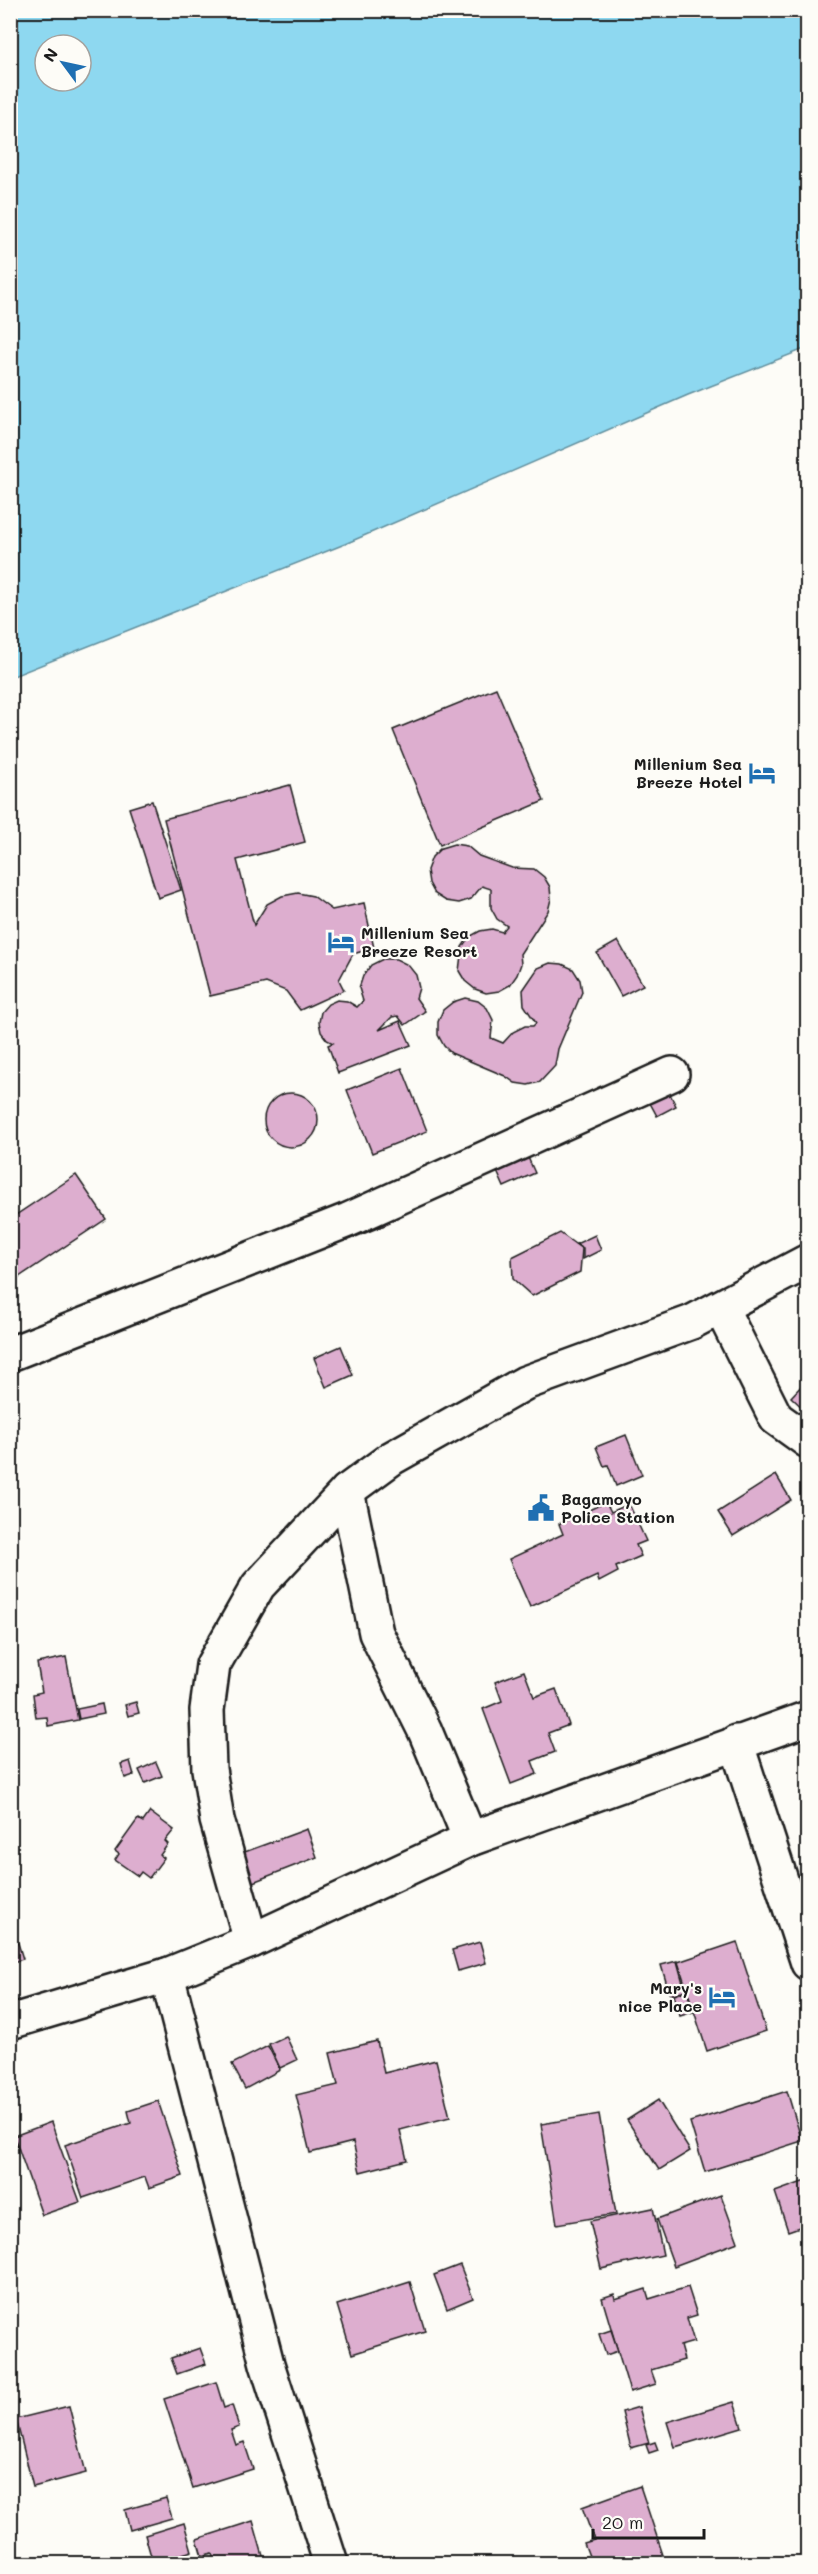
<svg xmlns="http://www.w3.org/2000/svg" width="818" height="2574" viewBox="0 0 818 2574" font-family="Mali,sans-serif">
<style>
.water{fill:#8ed8f0;stroke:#608d9b;stroke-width:1.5;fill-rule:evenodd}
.building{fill:#ddaecf;stroke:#1c1c1c;stroke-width:1.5}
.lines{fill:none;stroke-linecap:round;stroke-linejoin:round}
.minor-casing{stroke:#1c1c1c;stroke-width:38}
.major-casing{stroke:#1c1c1c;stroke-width:38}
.minor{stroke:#fdfcf7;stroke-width:33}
.major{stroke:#fdfcf7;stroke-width:33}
.labels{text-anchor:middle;stroke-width:4.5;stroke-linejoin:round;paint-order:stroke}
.poi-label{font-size:16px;font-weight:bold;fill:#1c1c1c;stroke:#fdfcf7;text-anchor:end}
</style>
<rect width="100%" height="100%" fill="#fdfcf7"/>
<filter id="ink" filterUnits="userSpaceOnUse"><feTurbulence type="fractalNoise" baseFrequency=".0167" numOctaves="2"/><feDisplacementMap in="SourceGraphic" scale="12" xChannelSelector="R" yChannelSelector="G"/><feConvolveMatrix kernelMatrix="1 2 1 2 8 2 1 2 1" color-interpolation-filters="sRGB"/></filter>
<g filter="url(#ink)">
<path class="water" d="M 11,10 L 807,11 L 807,348 L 688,395 L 345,544 L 11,677 ZM 45,45 L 81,45 L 81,81 L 45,81 Z"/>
<g class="building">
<polygon points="496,688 544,801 440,845 393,730"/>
<polygon points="290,785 305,842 237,860 254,925 267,904 282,896 298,893 313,896 332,910 364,903 374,948 353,954 339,980 344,990 300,1010 286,991 266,983 210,996 164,819"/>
<polygon points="152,801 181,890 158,898 129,808"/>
<polygon points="454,844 467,846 479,856 512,868 534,869 544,877 550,887 551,899 548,911 520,954 521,964 517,975 510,985 499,991 486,993 475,989 465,981 459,971 462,947 469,937 480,931 492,929 502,932 507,926 497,919 491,908 491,889 482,886 471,899 459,903 446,901 435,894 429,883 427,870 432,857 441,848"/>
<polygon points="618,941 643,985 621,996 597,953"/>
<polygon points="383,959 396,959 408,965 416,975 419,988 416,998 425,1011 405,1025 398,1016 392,1017 379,1030 400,1021 411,1045 338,1073 328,1045 333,1043 327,1040 321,1032 319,1022 321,1012 328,1004 337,1000 347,1001 357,1007 363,1001 359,988 363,976 371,965"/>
<polygon points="550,963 562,964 573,969 580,980 582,992 558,1049 555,1066 540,1082 528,1085 515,1083 505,1076 451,1053 444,1046 438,1035 438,1022 443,1010 453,1002 465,998 478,1001 487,1008 493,1020 491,1038 503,1043 513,1032 525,1026 533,1026 536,1023 524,1005 523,990 538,968"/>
<polygon points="402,1068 427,1131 372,1153 347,1090"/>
<polygon points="669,1092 676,1106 657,1116 650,1103"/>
<circle cx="291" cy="1120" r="27"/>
<polygon points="526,1153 535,1173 504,1187 495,1167"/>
<polygon points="76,1175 106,1219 13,1281 10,1276 10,1219"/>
<polygon points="386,1212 390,1223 348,1240 344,1230"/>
<polygon points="560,1233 582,1249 580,1272 532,1296 513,1279 512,1257"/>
<polygon points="595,1235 601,1250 583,1259 583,1248 576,1244"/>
<polygon points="341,1346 353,1375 326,1387 314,1358"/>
<polygon points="808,1379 808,1413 791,1397"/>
<polygon points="626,1435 642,1475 616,1486 608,1465 604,1466 596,1447"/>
<polygon points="776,1475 791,1500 733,1536 718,1512"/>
<polygon points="606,1502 611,1512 629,1504 646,1541 636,1545 641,1556 616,1567 618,1572 599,1582 597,1576 530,1607 509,1559 563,1534 559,1524"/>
<polygon points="66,1657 78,1720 48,1726 47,1717 36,1718 33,1694 42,1692 37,1663"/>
<polygon points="524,1671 534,1697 556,1689 569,1725 548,1733 555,1752 532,1761 537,1774 511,1784 483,1709 502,1701 495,1682"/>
<polygon points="136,1702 139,1713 128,1716 125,1705"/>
<polygon points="102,1704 104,1714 79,1719 77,1709"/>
<polygon points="130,1761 134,1775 125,1778 121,1764"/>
<polygon points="156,1762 162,1776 145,1783 139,1770"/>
<polygon points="150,1812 174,1830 165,1841 168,1844 160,1855 164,1858 149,1878 141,1872 138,1876 115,1860 119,1854 115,1851 138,1819 143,1822"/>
<polygon points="307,1829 317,1857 253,1882 242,1853"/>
<polygon points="480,1942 486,1963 458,1971 452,1950"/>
<polygon points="737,1942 766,2031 707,2051 678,1962"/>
<polygon points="18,1943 23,1959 10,1963 10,1945"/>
<polygon points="677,1961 685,1990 670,1995 661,1965"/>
<polygon points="687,1991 693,2012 680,2016 674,1995"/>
<polygon points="286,2036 297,2060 280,2068 269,2044"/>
<polygon points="377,2041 384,2073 436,2060 450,2117 400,2130 407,2160 360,2172 353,2142 310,2153 296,2095 338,2085 330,2053"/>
<polygon points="268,2046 280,2070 245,2089 232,2064"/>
<polygon points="787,2091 802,2141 705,2172 690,2122"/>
<polygon points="658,2100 690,2151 659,2170 627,2120"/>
<polygon points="158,2101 183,2176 149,2188 145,2177 83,2198 65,2145 131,2123 128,2111"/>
<polygon points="599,2114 616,2214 557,2224 541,2124"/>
<polygon points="51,2122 80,2202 42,2215 14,2136"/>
<polygon points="808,2180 808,2224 788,2231 775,2192"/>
<polygon points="721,2195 738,2242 674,2266 657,2219"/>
<polygon points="653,2208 663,2255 601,2269 590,2221"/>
<polygon points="460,2265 473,2298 447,2309 434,2275"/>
<polygon points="410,2282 425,2331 352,2354 337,2305"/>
<polygon points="688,2287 697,2315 687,2318 694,2342 680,2346 684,2360 651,2370 656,2384 630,2392 602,2298 614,2294 615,2299 646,2289 649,2299"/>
<polygon points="611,2330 618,2351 606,2355 599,2334"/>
<polygon points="200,2348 206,2364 177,2374 171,2358"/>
<polygon points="216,2382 224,2408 232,2405 239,2427 231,2430 236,2445 244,2442 253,2469 193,2488 164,2399"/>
<polygon points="734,2402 742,2427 675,2447 667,2422"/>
<polygon points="69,2406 86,2473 33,2487 16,2419"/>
<polygon points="639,2407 649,2443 631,2448 622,2412"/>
<polygon points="808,2421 808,2438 803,2423"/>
<polygon points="655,2442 658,2450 649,2453 646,2445"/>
<polygon points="808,2459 808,2479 802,2461"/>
<polygon points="640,2486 666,2564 592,2564 584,2543 594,2540 582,2507"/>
<polygon points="166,2498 172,2518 130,2530 125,2510"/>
<polygon points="253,2521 265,2563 282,2558 284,2564 211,2564 215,2562 212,2553 202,2556 197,2539"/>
<polygon points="184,2523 192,2551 153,2563 145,2535"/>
<polygon points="554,2559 555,2564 538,2564"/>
</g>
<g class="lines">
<defs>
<g id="minor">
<polyline points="721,1308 776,1418 808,1441"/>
<polyline points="10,1354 348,1220 672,1074"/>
<polyline points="347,1491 376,1633 425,1731 470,1839"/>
<polyline points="736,1742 808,1963"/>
<polyline points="251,1941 217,1820 209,1769 207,1710 213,1665 258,1586 347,1491 392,1458 525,1383 692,1322 808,1261"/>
<polyline points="167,1975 267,2364 331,2564"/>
</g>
<polyline id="major" points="10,2022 167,1975 251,1941 470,1839 808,1718"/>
</defs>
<use href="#minor" class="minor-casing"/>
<use href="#major" class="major-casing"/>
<use href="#minor" class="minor"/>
<use href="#major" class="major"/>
</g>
</g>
<defs>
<symbol id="hotel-bare" viewBox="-9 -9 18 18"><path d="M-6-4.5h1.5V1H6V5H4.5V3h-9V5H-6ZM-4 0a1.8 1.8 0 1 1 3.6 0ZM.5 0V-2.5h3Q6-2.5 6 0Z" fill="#1f6fb2" stroke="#fdfcf7" stroke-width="2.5" paint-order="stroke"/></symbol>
<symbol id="civic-bare" viewBox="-9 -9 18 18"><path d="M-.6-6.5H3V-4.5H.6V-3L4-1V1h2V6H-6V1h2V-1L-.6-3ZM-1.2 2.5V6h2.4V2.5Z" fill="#1f6fb2" stroke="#fdfcf7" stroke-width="2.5" paint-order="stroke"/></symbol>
</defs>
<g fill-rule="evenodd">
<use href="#hotel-bare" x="743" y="754" width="38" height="38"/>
<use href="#hotel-bare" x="322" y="923" width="38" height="38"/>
<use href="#civic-bare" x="522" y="1489" width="38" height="38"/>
<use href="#hotel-bare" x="703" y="1978" width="38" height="38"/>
</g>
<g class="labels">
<g class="poi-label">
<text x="742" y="770">Millenium Sea<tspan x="742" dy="18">Breeze Hotel</tspan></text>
<text x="361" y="939" text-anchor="start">Millenium Sea<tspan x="361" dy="18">Breeze Resort</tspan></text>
<text x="561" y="1505" text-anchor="start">Bagamoyo<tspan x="561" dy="18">Police Station</tspan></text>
<text x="702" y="1994">Mary's<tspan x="702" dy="18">nice Place</tspan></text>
</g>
</g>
<rect width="818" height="2574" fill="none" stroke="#fdfcf7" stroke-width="36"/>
<rect x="18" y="18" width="782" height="2538" fill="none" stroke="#1c1c1c" stroke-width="2" filter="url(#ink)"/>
<g transform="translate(63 63) rotate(303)"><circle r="28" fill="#fdfcf7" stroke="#a3a29f" stroke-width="1.5"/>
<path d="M0-4.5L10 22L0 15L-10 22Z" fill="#1f6fb2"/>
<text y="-9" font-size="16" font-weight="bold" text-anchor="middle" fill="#1c1c1c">N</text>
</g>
<path d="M593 2529v9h111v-9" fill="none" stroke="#1c1c1c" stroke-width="3"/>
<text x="602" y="2529" font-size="18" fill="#1c1c1c" stroke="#fdfcf7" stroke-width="4.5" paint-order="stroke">20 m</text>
</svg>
